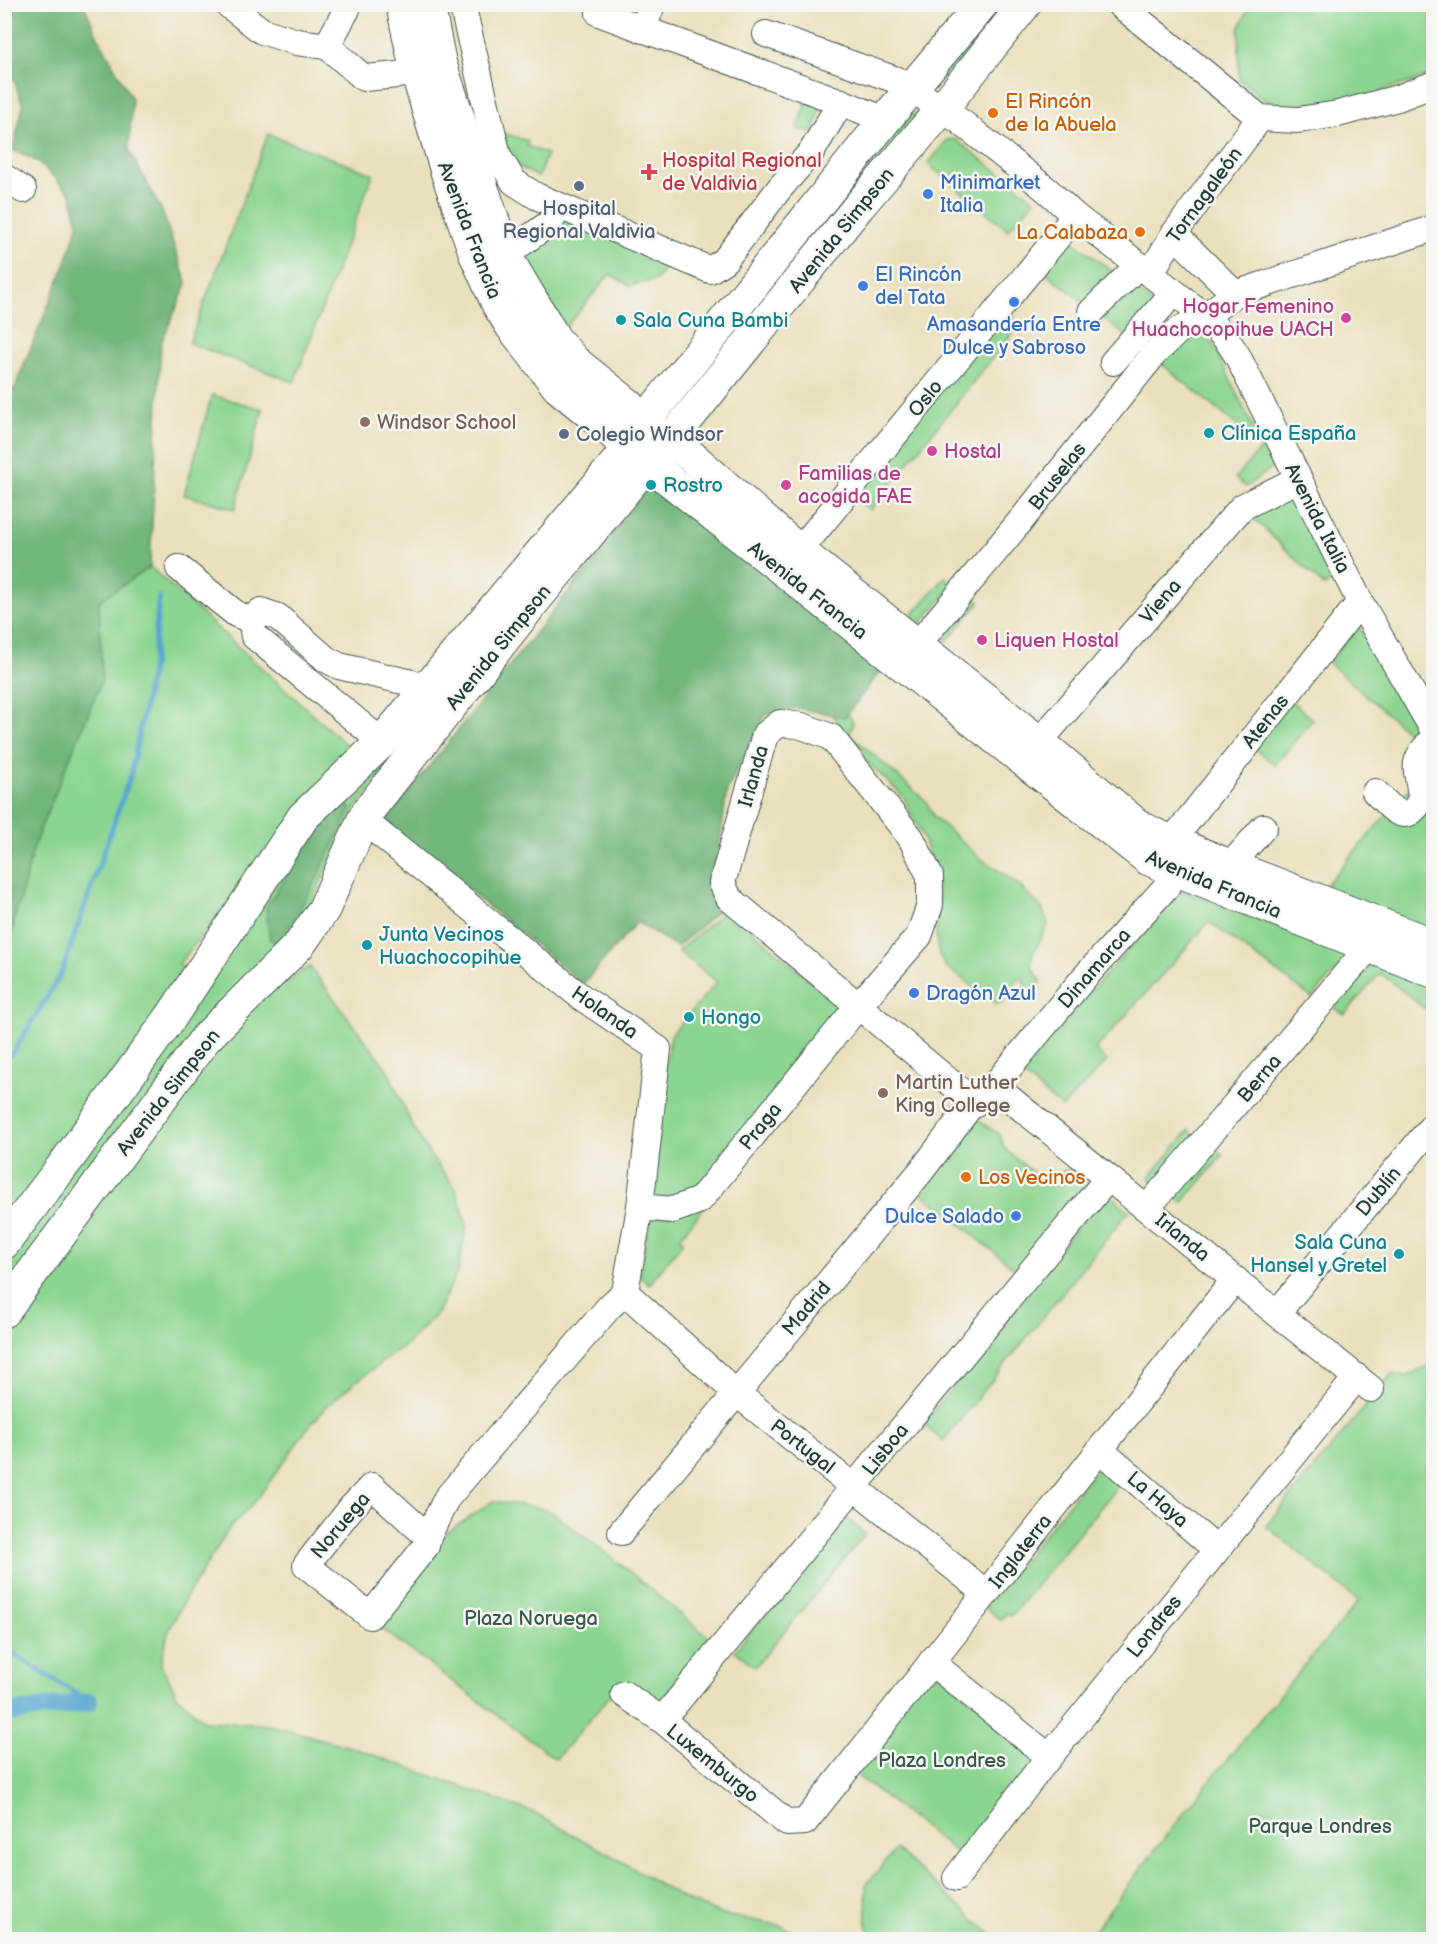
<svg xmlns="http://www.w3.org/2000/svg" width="1438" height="1944" viewBox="0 0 1438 1944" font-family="'Balsamiq Sans',sans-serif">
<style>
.green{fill:#8cd590;stroke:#568962;stroke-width:1.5}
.forest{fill:#71b67a;stroke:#487a57;stroke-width:1.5}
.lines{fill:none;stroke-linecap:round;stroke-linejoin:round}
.stream{stroke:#55a5cf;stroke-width:5}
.canal{stroke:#55a5cf;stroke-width:18}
.minor-casing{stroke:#3e5549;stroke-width:28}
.major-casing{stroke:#3e5549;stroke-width:34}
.minor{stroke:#fff;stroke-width:26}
.major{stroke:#fff;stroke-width:32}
.food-dot{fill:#e8710a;stroke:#f6f6f2;stroke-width:2}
.health-dot{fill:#e0444e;stroke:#f6f6f2;stroke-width:2}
.service-dot{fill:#5c6f8a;stroke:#f6f6f2;stroke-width:2}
.shop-dot{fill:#3f7fe0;stroke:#f6f6f2;stroke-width:2}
.hotel-dot{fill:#d1479c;stroke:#f6f6f2;stroke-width:2}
.culture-dot{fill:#0f9aa8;stroke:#f6f6f2;stroke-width:2}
.education-dot{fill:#8d6e63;stroke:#f6f6f2;stroke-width:2}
.labels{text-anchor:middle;stroke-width:5;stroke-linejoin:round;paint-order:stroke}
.food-label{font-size:20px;fill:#c56008;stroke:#f6f6f2;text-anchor:start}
.health-label{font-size:20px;fill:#be3a42;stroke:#f6f6f2;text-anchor:start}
.shop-label{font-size:20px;fill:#366cbe;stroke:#f6f6f2;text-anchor:start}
.street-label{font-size:20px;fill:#1f3d34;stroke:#f6f6f2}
.service-label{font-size:20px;fill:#4e5e75;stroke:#f6f6f2}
.hotel-label{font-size:20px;fill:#b23c85;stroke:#f6f6f2;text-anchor:start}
.culture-label{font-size:20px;fill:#0d838f;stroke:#f6f6f2;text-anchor:start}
.education-label{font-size:20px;fill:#785e54;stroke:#f6f6f2;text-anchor:start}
.park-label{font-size:20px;fill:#355b46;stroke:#f6f6f2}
</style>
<rect width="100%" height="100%" fill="#f6f6f2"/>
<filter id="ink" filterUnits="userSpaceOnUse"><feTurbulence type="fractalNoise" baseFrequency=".0167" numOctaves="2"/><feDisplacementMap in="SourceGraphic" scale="12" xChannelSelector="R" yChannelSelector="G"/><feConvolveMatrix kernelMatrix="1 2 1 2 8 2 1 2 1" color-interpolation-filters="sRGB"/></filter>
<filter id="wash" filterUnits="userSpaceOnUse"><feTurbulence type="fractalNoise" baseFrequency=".008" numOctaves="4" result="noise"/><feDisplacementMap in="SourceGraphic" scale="24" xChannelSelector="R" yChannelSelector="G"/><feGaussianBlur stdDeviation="1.35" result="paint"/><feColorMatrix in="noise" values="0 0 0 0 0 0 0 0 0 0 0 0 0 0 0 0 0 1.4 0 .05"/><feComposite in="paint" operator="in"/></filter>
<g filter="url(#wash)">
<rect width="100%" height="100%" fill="#ebe0bd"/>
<g class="green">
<polygon points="999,5 1014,5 947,82 942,79 942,74"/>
<polygon points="1250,5 1433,5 1433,72 1426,77 1335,106 1273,107 1239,79 1239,29"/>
<polygon points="808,97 824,101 813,133 798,129"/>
<polygon points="916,113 923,117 721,364 711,359 911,115"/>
<polygon points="497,131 528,141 527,146 547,154 538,177 516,165"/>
<polygon points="268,134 373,174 294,382 189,343"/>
<polygon points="955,139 1035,200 1008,230 928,164 947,140"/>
<polygon points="566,213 674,255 656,280 630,286 610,274 566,327 537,279 524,243"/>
<polygon points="1069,238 1170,316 1146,352 1044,271"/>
<polygon points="1002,309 1020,324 870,510 849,493"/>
<polygon points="1196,331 1213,344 1262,446 1158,361"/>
<polygon points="212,395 263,409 235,509 184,495"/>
<polygon points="1263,446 1274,466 1246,487 1235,478"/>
<polygon points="622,470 356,808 270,990 310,967 387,1069 414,1129 432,1158 456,1189 467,1225 458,1270 437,1313 407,1344 354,1383 328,1405 307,1429 258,1498 229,1529 185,1599 168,1632 161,1665 178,1697 204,1721 270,1725 351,1747 532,1812 614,1857 684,1899 723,1915 779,1925 808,1939 5,1940 5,596 123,585 150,567 350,748 179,964 202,992 329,803"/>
<polygon points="1289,493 1336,579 1324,586 1250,515"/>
<polygon points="945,577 954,585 920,624 911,616"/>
<polygon points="967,591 980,602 947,641 934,630"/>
<path d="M 668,604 L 704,605 L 751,629 L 760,640 C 776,653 854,708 853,724 C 853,727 850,731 849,733 L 852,736 L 926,801 L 934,817 L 980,858 L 1015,882 L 1041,907 L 1048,924 L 1032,956 L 1031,965 L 1041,981 L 1032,994 L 1027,994 L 1023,979 L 1020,978 L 1001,1003 L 996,1003 L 946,967 L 938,952 L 936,935 L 939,904 L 937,882 L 923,838 L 903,796 L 845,741 L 838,723 L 825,704 L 799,683 L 771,665 L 754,652 L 736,642 L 722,645 L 698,659 L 666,692 L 629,748 L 609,785 L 557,847 L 531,863 L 494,865 L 465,860 L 404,816 L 403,806 L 407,795 L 513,665 L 557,627 L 633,609 Z"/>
<polygon points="1358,625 1422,738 1419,742 1328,662"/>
<polygon points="1291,701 1313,719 1275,765 1253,747"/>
<polygon points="1433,761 1433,933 1319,893"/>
<polygon points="1181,890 1350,955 1312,998 1209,922 1095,1050 1107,1061 1062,1108 1019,1072"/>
<polygon points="727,909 841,1007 843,1013 694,1197 651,1199 665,1067 671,1035 717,982 678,951"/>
<polygon points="1377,956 1433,979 1433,1015 1380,973 1345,1014 1334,1008"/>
<polygon points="798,1093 680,1237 683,1242 649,1285 640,1276 650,1217 672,1215"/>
<polygon points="972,1116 1000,1135 1004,1148 1040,1179 1078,1166 1094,1178 1020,1273 917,1189"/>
<polygon points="1189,1130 1197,1138 1157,1185 1149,1178"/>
<polygon points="1210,1145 1223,1155 1182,1203 1170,1192"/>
<polygon points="1105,1191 1129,1211 943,1441 923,1424"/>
<path d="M 1433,1364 L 1433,1939 L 1087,1940 C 1173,1823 1265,1711 1359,1601 L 1266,1526 L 1392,1374 L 1404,1377 Z"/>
<polygon points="1101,1464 1122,1481 1011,1616 1006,1613 1001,1620 985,1607"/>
<polygon points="493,1501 547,1509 608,1554 712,1640 657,1707 621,1683 556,1759 373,1622 445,1534"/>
<polygon points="845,1517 865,1534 755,1667 735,1651"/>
<polygon points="928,1665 1039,1754 963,1858 849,1769"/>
<polygon points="896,1849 996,1939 873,1939 867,1926 866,1885"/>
</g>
<g class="forest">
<polygon points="5,4 84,5 98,37 132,99 129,150 162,211 187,284 161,343 150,567 99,601 102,680 35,842 10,937 8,981 5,1003 5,397 14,389 65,265 78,225 71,194 37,161 13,150 23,105 5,55"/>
<polygon points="653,479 881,670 845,717 795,708 765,715 727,790 719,850 706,887 724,905 677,947 637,922 583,984 385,822 576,582"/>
<path d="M 345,803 L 351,809 C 329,855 308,900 279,942 L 270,940 L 266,907 L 333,804 Z"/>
</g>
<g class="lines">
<g class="stream">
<polyline points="4,1062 16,1048 61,974 131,774 153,662 159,597"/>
<polyline points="4,1648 89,1702"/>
</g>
<polyline class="canal" points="4,1714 89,1702"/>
</g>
</g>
<g filter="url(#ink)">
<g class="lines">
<defs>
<g id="minor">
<polyline points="227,4 262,31 297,42 327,46"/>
<polyline points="462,4 498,156 514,182 536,196 710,270 725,260 779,189 812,151 841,102"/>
<polyline points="602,4 599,13 841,102 885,120"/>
<polyline points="1119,4 1260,118 1298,120 1338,114 1398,98 1434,84"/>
<polyline points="347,9 327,46 364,78 398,75 416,70"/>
<polyline points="643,30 652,4"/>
<polyline points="766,34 902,82 961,122 1047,190 1075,216 1205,316 1227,340 1237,355 1360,602 1434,731"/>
<polyline points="4,177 23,190"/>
<polyline points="1174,234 1235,294"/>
<polyline points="505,255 550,223 559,206"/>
<polyline points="1150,274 1174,234 1260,118"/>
<polyline points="1091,312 1139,265"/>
<polyline points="1113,362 1174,292"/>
<polyline points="799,551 1075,216"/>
<polyline points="179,568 236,614 251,620"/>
<polyline points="916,646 1023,518 1154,354 1179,330 1205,316 1235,294 1434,228"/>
<polyline points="382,742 254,636 251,620 261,611 278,617 326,659 339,666 416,684 430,685"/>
<polyline points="1039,742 1242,507 1298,479"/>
<path d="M 1375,792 C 1391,806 1404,829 1421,800 C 1420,769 1406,765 1434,738"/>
<polyline points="363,820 581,997 658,1049 640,1207 625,1292"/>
<polyline points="1230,866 1264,827"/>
<polyline points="994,1086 1371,1389"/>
<polyline points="640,1207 673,1210 700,1200 859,1005 919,936 930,905 930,876 911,838 831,737 802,726 780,723 765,735 722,883 729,898 975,1103"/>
<polyline points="1147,1208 1369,947"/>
<polyline points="625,1292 735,1392 986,1593"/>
<polyline points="1277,1313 1434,1124"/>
<polyline points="1100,1450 1216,1549"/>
<polyline points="621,1532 922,1170 968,1109 994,1086 1083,979 1167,886 1173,870 1171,842 1360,602"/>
<polyline points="428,1537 426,1546 370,1616 306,1565 352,1507 372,1486 428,1537 446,1499 609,1307 625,1292"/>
<polyline points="931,1662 1049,1757"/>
<polyline points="624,1694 662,1720 787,1823 805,1822 1235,1279"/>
<polyline points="662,1720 1108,1178"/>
<polyline points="956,1878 1041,1767 1357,1377"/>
</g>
<g id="major">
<polyline points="402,4 416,70 447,173 476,256 498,305 512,327 558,387 608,428 628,449 668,479 1148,859 1434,972"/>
<polyline points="428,4 440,63 505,255 555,339 574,361 629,405 643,423 691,456 799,551 1039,742 1137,825 1154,834 1230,866 1434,945"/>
<polyline points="4,1243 68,1159 171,1017 303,817 382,742 628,449 643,423 885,120 982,4"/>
<polyline points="4,1311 205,1039 300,944 324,909 363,820 371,807 531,605 630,484 677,432 859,206 941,110 1025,4"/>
</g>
</defs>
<use href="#minor" class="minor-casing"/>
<use href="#major" class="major-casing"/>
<use href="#minor" class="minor"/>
<use href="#major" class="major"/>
</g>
</g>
<g class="food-dot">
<circle cx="993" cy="113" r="6"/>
<circle cx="1140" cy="232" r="6"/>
<circle cx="966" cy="1177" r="6"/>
</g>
<path class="health-dot" d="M646 163h6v6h6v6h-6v6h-6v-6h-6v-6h6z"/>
<g class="service-dot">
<circle cx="579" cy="186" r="6"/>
<circle cx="564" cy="434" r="6"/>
</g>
<g class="shop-dot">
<circle cx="928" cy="194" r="6"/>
<circle cx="863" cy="286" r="6"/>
<circle cx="1014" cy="302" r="6"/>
<circle cx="914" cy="993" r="6"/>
<circle cx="1016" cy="1216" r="6"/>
</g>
<g class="hotel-dot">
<circle cx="1346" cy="318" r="6"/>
<circle cx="932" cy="451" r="6"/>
<circle cx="786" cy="485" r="6"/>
<circle cx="982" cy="640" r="6"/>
</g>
<g class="culture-dot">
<circle cx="621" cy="320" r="6"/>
<circle cx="1209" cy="433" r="6"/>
<circle cx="651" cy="485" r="6"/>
<circle cx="367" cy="945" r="6"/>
<circle cx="689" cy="1017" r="6"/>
<circle cx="1399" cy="1254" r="6"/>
</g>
<g class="education-dot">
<circle cx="365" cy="422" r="6"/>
<circle cx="883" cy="1093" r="6"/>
</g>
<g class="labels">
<g class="food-label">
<text x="1005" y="108">El Rincón<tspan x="1005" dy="23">de la Abuela</tspan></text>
<text x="1128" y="239" text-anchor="end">La Calabaza</text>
<text x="978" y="1184">Los Vecinos</text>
</g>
<g class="health-label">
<text x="662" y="167">Hospital Regional<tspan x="662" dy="23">de Valdivia</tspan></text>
</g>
<g class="shop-label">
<text x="940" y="189">Minimarket<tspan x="940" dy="23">Italia</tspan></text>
<text x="875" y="281">El Rincón<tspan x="875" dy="23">del Tata</tspan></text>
<text x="1014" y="331" text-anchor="middle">Amasandería Entre<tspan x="1014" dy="23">Dulce y Sabroso</tspan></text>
<text x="926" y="1000">Dragón Azul</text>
<text x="1004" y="1223" text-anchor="end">Dulce Salado</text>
</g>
<g class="street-label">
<text transform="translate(1204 195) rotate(-54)" y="7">Tornagaleón</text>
<text transform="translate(470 230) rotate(69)" y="7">Avenida Francia</text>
<text transform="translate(841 230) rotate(-51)" y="7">Avenida Simpson</text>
<text transform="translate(925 398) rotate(-51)" y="7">Oslo</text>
<text transform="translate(1057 476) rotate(-52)" y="7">Bruselas</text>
<text transform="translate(1318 518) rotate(63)" y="7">Avenida Italia</text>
<text transform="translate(808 590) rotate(38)" y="7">Avenida Francia</text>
<text transform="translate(1160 601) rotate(-49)" y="7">Viena</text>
<text transform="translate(498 647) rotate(-51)" y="7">Avenida Simpson</text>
<text transform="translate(1265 721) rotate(-52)" y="7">Atenas</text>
<text transform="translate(753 776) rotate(-74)" y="7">Irlanda</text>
<text transform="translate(1214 884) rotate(23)" y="7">Avenida Francia</text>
<text transform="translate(1094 968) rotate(-49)" y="7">Dinamarca</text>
<text transform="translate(605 1012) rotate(35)" y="7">Holanda</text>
<text transform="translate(1259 1078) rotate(-50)" y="7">Berna</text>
<text transform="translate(168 1092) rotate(-52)" y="7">Avenida Simpson</text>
<text transform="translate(760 1126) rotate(-51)" y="7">Praga</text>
<text transform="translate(1378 1191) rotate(-50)" y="7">Dublín</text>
<text transform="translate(1183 1237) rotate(39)" y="7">Irlanda</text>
<text transform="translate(806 1308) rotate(-50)" y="7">Madrid</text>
<text transform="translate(803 1446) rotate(38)" y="7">Portugal</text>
<text transform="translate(885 1449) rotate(-51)" y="7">Lisboa</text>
<text transform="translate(1158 1499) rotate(41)" y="7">La Haya</text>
<text transform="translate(340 1525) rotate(-50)" y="7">Noruega</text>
<text transform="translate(1020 1551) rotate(-52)" y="7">Inglaterra</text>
<text transform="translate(1154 1626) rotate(-51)" y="7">Londres</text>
<text transform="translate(713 1763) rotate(39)" y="7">Luxemburgo</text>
</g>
<g class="service-label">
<text x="579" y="215">Hospital<tspan x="579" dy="23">Regional Valdivia</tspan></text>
<text x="576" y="441" text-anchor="start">Colegio Windsor</text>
</g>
<g class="hotel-label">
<text x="1334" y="313" text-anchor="end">Hogar Femenino<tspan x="1334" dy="23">Huachocopihue UACH</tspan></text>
<text x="944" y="458">Hostal</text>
<text x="798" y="480">Familias de<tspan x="798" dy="23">acogida FAE</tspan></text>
<text x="994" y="647">Liquen Hostal</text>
</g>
<g class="culture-label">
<text x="633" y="327">Sala Cuna Bambi</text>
<text x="1221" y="440">Clínica España</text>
<text x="663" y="492">Rostro</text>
<text x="379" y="941">Junta Vecinos<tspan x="379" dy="23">Huachocopihue</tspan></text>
<text x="701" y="1024">Hongo</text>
<text x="1387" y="1249" text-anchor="end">Sala Cuna<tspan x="1387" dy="23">Hansel y Gretel</tspan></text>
</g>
<g class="education-label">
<text x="377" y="429">Windsor School</text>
<text x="895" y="1089">Martin Luther<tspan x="895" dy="23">King College</tspan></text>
</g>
<g class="park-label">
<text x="531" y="1625">Plaza Noruega</text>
<text x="942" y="1767">Plaza Londres</text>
<text x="1320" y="1833">Parque Londres</text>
</g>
</g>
<rect width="1438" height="1944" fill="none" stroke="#f6f6f2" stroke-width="24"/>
</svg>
